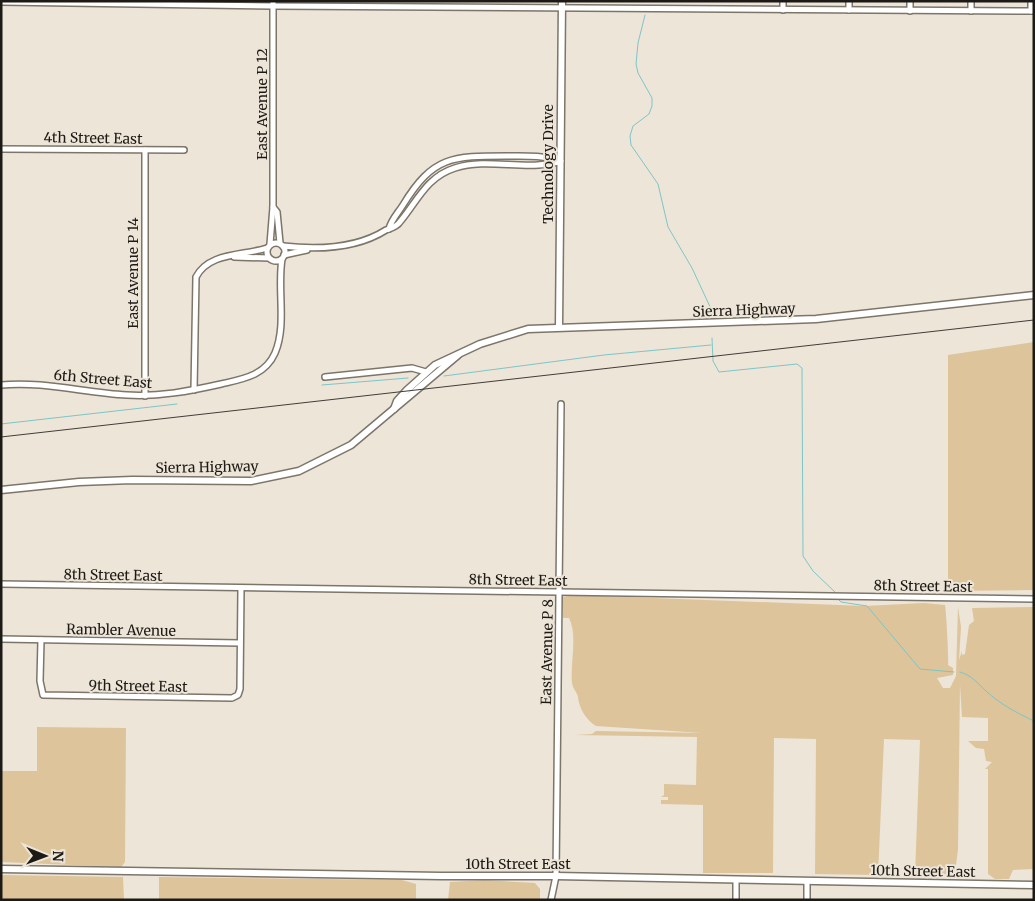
<svg xmlns="http://www.w3.org/2000/svg" width="1035" height="901" viewBox="0 0 1035 901" font-family="Merriweather,serif">
<style>
.green{fill:#ddc49b}
.lines{fill:none;stroke-linecap:round;stroke-linejoin:round}
.stream{stroke:#7dc5c7;stroke-width:1}
.minor-casing{stroke:#7c7569;stroke-width:8}
.major-casing{stroke:#7c7569;stroke-width:9}
.minor{stroke:#fff;stroke-width:5}
.major{stroke:#fff;stroke-width:6}
.rail{stroke:#413d37;stroke-width:1}
.labels{text-anchor:middle;stroke-width:4;stroke-linejoin:round;paint-order:stroke}
.street-label{font-size:14px;fill:#1d1a15;stroke:#ede5d8}
</style>
<rect width="100%" height="100%" fill="#ede5d8"/>
<g class="green">
<polygon points="1034,342 1034,590 948,591 948,355"/>
<path d="M 574,595 L 865,606 L 924,603 L 945,605 C 946,608 949,661 948,665 L 953,668 L 953,675 L 937,678 L 943,688 L 950,688 L 956,676 L 958,607 L 961,627 L 959,660 L 962,651 L 962,655 L 965,654 L 969,625 L 974,621 L 972,608 L 1034,607 L 1034,869 L 1013,870 L 1009,879 L 995,879 L 988,874 L 988,769 L 985,769 L 992,762 L 986,761 L 984,749 L 976,748 L 968,741 L 988,741 L 988,718 L 962,717 L 960,685 L 958,849 L 955,873 L 952,865 L 951,872 L 947,874 L 915,876 L 920,740 L 884,739 L 878,875 L 815,874 L 816,739 L 774,738 L 773,873 L 703,873 L 703,805 L 661,804 L 661,800 L 668,800 L 668,797 L 661,797 L 664,795 L 664,784 L 696,785 L 697,737 L 575,735 L 592,734 L 596,731 L 702,733 L 596,726 C 586,720 579,708 578,697 C 577,692 573,689 572,683 C 570,662 578,636 569,618 L 563,618 L 562,597 Z"/>
<polygon points="37,727 126,728 125,862 121,867 1,862 1,771 37,771"/>
<polygon points="1,875 123,877 124,900 2,900"/>
<polygon points="159,877 402,880 416,884 416,900 159,900"/>
<polygon points="485,880 535,883 540,889 540,900 448,900 450,882"/>
</g>
<g class="lines">
<g class="stream">
<polyline points="645,15 638,43 636,64 638,73 652,98 652,106 649,114 633,126 630,136 631,145 658,184 668,227 692,268 712,311"/>
<polyline points="712,338 713,361 719,372 797,364 802,368 803,556 813,571 837,594"/>
<polyline points="444,376 604,355 711,345"/>
<polyline points="322,385 408,378"/>
<polyline points="1,424 177,404"/>
<polyline points="837,598 841,602 867,606 920,669 954,672"/>
<path d="M 960,672 C 973,676 977,683 986,691 C 1000,704 1017,713 1034,721"/>
</g>
<defs>
<g id="minor">
<polyline points="1,2 273,6 1034,11"/>
<polyline points="783,10 783,1"/>
<polyline points="849,10 849,1"/>
<polyline points="910,11 910,1"/>
<polyline points="971,11 971,1"/>
<polyline points="1031,11 1031,1"/>
<polyline points="1,149 184,150"/>
<polyline points="273,207 277,212 280,243"/>
<path d="M 389,229 C 391,220 398,213 403,205 C 433,156 452,156 507,156 C 525,156 543,155 560,161"/>
<circle cx="276" cy="252" r="9"/>
<polyline points="270,244 273,207 273,1"/>
<path d="M 283,246 C 318,250 356,249 386,230 C 391,228 396,227 399,223 C 417,202 426,177 455,168 C 489,157 527,172 561,161"/>
<polyline points="284,255 307,250"/>
<polyline points="234,257 269,258"/>
<polyline points="325,377 412,368 426,372"/>
<path d="M 1,385 C 44,381 85,393 127,395 C 159,397 190,391 221,384 C 242,379 265,376 275,353 C 287,325 277,289 282,259"/>
<path d="M 194,390 L 196,277 C 209,252 243,256 267,248"/>
<polyline points="145,396 145,150"/>
<polyline points="1,584 1034,599"/>
<polyline points="1,639 240,643"/>
<polyline points="41,640 40,681 43,695 232,698 238,695 240,689 241,588"/>
<polyline points="551,900 556,876 561,404"/>
<polyline points="736,900 736,880"/>
<polyline points="807,900 807,881"/>
</g>
<g id="major">
<polyline points="559,327 562,1"/>
<polyline points="394,409 397,401 407,390 435,365 480,344 528,329 816,319 1034,295"/>
<polyline points="1,490 79,482 132,480 251,481 299,471 351,445 458,355"/>
<polyline points="1,869 441,876 556,876 1034,885"/>
</g>
</defs>
<use href="#minor" class="minor-casing"/>
<use href="#major" class="major-casing"/>
<use href="#minor" class="minor"/>
<use href="#major" class="major"/>
<polyline class="rail" points="1,437 1034,320"/>
</g>
<g class="labels">
<g class="street-label">
<text transform="translate(262 104) rotate(-90)" y="5">East Avenue P 12</text>
<text transform="translate(93 138) rotate(1)" y="5">4th Street East</text>
<text transform="translate(548 164) rotate(-90)" y="5">Technology Drive</text>
<text transform="translate(133 273) rotate(-90)" y="5">East Avenue P 14</text>
<text transform="translate(744 310) rotate(-2)" y="5">Sierra Highway</text>
<text transform="translate(103 379) rotate(5)" y="5">6th Street East</text>
<text transform="translate(207 467) rotate(-1)" y="5">Sierra Highway</text>
<text transform="translate(113 575) rotate(1)" y="5">8th Street East</text>
<text transform="translate(518 580) rotate(1)" y="5">8th Street East</text>
<text transform="translate(923 586) rotate(1)" y="5">8th Street East</text>
<text transform="translate(121 630) rotate(1)" y="5">Rambler Avenue</text>
<text transform="translate(547 652) rotate(-89)" y="5">East Avenue P 8</text>
<text transform="translate(138 686) rotate(1)" y="5">9th Street East</text>
<text x="518" y="869">10th Street East</text>
<text transform="translate(923 871) rotate(1)" y="5">10th Street East</text>
</g>
</g>
<rect width="1035" height="901" fill="none" stroke="#1d1a15" stroke-width="5"/>
<g transform="translate(45 856) rotate(91)" stroke="#ede5d8" stroke-width="4" paint-order="stroke">
<path d="M0-4L9 19L0 12L-9 19Z" fill="#1d1a15"/>
<text y="-8" font-size="14" font-weight="bold" text-anchor="middle" fill="#1d1a15">N</text>
</g>
</svg>
